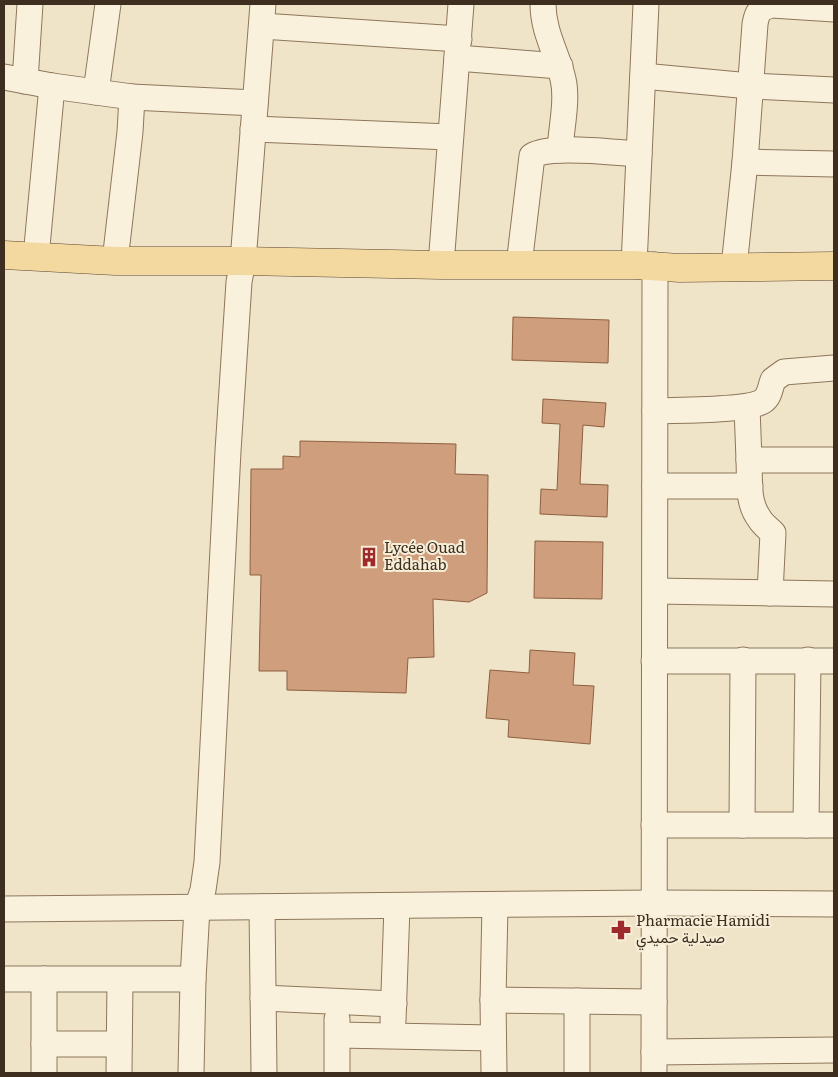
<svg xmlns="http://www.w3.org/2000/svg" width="838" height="1077" viewBox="0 0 838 1077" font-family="Literata,Vazirmatn,serif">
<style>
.building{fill:#cf9f7d;stroke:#8d5f41}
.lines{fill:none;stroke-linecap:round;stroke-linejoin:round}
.minor-casing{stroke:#8d765c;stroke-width:27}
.major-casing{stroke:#5b4430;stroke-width:29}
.minor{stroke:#faf1dc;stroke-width:25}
.major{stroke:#f3d9a0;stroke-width:28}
.labels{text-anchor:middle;stroke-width:4;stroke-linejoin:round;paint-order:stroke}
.poi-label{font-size:15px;fill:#3d2e20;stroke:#f7eed8;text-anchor:start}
</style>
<rect width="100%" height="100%" fill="#f0e4c8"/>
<g class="building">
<polygon points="513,317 609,320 608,363 512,360"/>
<polygon points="543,399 606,403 604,427 583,425 580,484 608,485 607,517 540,514 541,489 557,490 560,424 542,423"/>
<polygon points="300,441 456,444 455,474 488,475 487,593 469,602 433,599 434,657 408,658 406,693 287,690 287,671 259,671 261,575 250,575 251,469 283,469 283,456 300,457"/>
<polygon points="535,541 603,542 602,599 534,598"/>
<polygon points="530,650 575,653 573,685 594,686 590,744 508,737 509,720 486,718 490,670 529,673"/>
</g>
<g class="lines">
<defs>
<g id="minor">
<path d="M 543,4 C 543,32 557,53 563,79 C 568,100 561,129 560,150"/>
<polyline points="262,26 459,39"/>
<polyline points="457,58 560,66"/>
<polyline points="643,76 750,86 834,90"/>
<polyline points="4,77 52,86 132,97 255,103"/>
<polyline points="25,81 30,4"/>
<polyline points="96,92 108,4"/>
<polyline points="253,129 450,137"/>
<polyline points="745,162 834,164"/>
<polyline points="36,257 52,86"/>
<polyline points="115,261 130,132 132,97"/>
<polyline points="441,265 461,4"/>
<path d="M 519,265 L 532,156 C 551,144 615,153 639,154"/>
<polyline points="634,265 646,4"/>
<path d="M 734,267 L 745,162 L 755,24 C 757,12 760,8 772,5 L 834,9"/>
<polyline points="747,407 749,460"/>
<path d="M 655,411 C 676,410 749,411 763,401 C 770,396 770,388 773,380 L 784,372 L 834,368"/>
<polyline points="655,486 750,486"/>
<polyline points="655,591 834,594"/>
<path d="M 770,593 L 773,533 C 768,528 762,524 759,518 C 747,502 750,480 749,460 L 834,460"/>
<polyline points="654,661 834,661"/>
<polyline points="654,825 834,825"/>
<polyline points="742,825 743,660"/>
<polyline points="806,825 808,660"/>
<polyline points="262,907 264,1073"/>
<polyline points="4,909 654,903 834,904"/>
<polyline points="4,979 193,979"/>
<polyline points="44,979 44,1073"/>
<polyline points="263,998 394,1004"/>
<polyline points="493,1000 654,1002"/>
<polyline points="577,1001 577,1073"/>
<polyline points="337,1019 337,1073"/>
<polyline points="393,1021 397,906"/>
<polyline points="338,1035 493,1038"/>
<polyline points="44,1044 119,1044"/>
<polyline points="654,1052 834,1050"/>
<polyline points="119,1073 120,980"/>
<polyline points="191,1073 193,979 197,908 203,890 207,862 228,451 239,282 243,261 263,4"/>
<polyline points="494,1073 493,1000 495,905"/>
<polyline points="654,1073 655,265"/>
</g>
<polyline id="major" points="4,255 115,261 243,261 441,265 634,265 680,268 834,266"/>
</defs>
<use href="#minor" class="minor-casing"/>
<use href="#major" class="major-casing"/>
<use href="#minor" class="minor"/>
<use href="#major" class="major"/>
</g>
<defs>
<symbol id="building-bare" viewBox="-9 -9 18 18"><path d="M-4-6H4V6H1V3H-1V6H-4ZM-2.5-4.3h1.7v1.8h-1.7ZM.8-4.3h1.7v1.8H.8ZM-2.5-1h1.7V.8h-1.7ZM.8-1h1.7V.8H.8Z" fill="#9e2a2b" stroke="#f7eed8" stroke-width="2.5" paint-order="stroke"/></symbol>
<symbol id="pharmacy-bare" viewBox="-9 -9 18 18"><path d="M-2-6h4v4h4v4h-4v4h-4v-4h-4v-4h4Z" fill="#9e2a2b" stroke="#f7eed8" stroke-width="2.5" paint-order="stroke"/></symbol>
</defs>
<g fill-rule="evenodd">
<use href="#building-bare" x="355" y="543" width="28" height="28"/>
<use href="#pharmacy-bare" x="607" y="916" width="28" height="28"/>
</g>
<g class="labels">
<g class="poi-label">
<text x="384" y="553">Lycée Ouad<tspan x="384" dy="17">Eddahab</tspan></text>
<text x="636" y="926">Pharmacie Hamidi<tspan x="636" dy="17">صيدلية حميدي</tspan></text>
</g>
</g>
<rect width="838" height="1077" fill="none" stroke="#3d2e20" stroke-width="10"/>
</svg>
